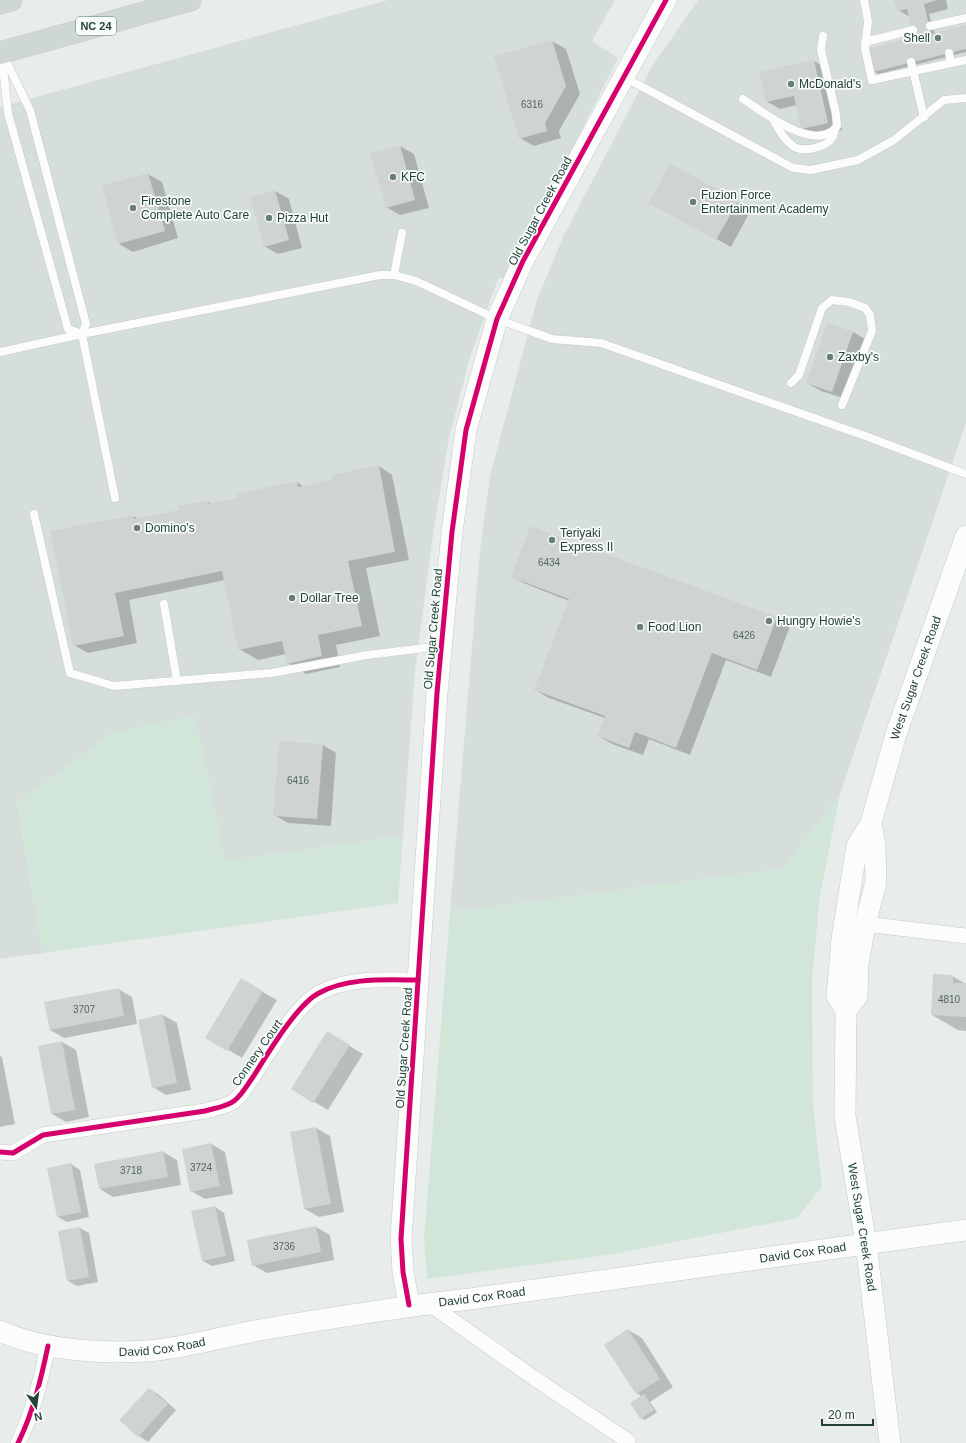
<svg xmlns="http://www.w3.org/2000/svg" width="966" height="1443" viewBox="0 0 966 1443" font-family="Arial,sans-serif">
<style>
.built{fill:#d6dedb}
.green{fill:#d1e6d8}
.shadow{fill:#0003}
.building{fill:#cfd4d2}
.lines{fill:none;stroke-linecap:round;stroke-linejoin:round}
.lane-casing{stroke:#c5cac8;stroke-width:9}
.street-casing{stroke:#c5cac8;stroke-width:16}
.secondary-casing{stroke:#c3cbc8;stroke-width:22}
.primary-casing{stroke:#c3ccc9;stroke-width:23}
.lane{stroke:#fcfcfc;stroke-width:8}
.street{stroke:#fcfcfc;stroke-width:15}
.secondary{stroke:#fcfcfc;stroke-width:21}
.primary{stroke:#cfd7d5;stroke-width:22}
.cycleway-casing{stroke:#f7fbf9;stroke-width:8}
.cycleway{stroke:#d6006c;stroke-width:5}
.poi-dot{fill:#697e78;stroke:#f7fbf9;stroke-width:1.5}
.labels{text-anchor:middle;stroke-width:3.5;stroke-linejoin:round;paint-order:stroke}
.number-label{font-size:10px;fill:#506761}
.shield{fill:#f7fbf9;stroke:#637a73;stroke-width:1}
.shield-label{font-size:11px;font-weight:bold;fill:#24423a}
.poi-label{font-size:12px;fill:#24423a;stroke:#f7fbf9;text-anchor:start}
.street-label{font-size:12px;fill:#24423a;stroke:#f7fbf9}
</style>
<rect width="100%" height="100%" fill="#e8edeb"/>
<g class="built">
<polygon points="388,0 615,0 592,41 618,58 506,280 499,277 470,357 449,438 435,521 415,671 403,836 225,861 195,716 17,802 43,953 0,959 0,107"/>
<polygon points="698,0 966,0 966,423 840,794 782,869 450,912 480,550 490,476 537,300 563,237 651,68"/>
</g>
<g class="green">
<polygon points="195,715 225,861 403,836 398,903 43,953 17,802 111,733"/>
<polygon points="840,794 820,895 812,978 813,1103 822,1187 797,1218 614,1254 427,1279 424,1239 450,912 782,869"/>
</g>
<g class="shadow">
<polygon points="895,0 946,0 948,9 929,14 935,34 966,26 966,52 878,74 874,71 915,38 910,17 898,10"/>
<polygon points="552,41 566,49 580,94 559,131 561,138 534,146 520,138"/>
<polygon points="814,61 828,69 842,130 816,136 802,128 797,105 780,109 766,101"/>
<polygon points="400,146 414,154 429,208 400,215 386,207"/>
<polygon points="671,165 751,210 731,247 664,210"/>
<polygon points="148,174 162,182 178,238 133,252 119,244 103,187"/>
<polygon points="275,191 289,199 302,248 278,254 264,246"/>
<polygon points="828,324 853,332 867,340 846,399 821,391 807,383"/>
<polygon points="379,466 392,475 409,560 366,568 380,636 336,645 340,667 306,674 288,663 286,654 258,660 239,649 225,580 129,600 137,643 88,653 74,645 133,516 139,519 180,511 207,501 213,505 239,499 297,482 304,487 332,481"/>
<polygon points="512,577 776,618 790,626 771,677 726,660 690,755 649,739 643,755 612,744 598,736 605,718 549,698 535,690 569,601 526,584"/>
<polygon points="323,745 336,753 331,826 288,823 274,815"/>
<polygon points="952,976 966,984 966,1031 958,1030 932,1015"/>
<polygon points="241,980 277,1000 242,1058 207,1037"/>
<polygon points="118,989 132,997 137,1024 64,1038 50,1030"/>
<polygon points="163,1015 177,1023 191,1090 166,1095 153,1087"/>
<polygon points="341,1041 363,1054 328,1110 292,1089"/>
<polygon points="62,1042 76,1050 89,1117 66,1122 52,1114"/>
<polygon points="0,1056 2,1057 15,1124 0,1127"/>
<polygon points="316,1128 330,1136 344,1212 319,1217 305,1209"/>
<polygon points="211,1144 225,1152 233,1194 205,1199 191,1191"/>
<polygon points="163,1152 177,1160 181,1185 113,1197 100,1189"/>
<polygon points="71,1164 80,1170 89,1217 67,1222 58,1217"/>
<polygon points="215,1207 224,1213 235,1261 212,1266 203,1261 193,1212"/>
<polygon points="316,1227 330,1235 334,1260 267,1273 253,1265"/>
<polygon points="80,1228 89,1233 98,1282 77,1286 68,1281"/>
<polygon points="628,1330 642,1338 673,1387 650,1402 657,1412 645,1420 641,1418 642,1397 637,1393 605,1345"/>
<polygon points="149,1389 158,1394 176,1410 148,1442 139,1436 121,1420"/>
</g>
<g class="building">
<polygon points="894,0 937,0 924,4 931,34 966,25 966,49 873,72 867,49 914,37 907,9 897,11"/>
<polygon points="552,40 566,86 545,123 547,131 519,139 494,56"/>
<polygon points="814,60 828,123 801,129 794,96 766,102 759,72"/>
<polygon points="400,145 415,200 386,208 370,153"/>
<polygon points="670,163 738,201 716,240 649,203"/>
<polygon points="148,173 165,231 118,244 102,186"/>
<polygon points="275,190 289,240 264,247 250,197"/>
<polygon points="827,323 853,332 832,392 806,383"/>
<polygon points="379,465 395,552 348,561 362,626 318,635 322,656 287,664 282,641 238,650 222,571 115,593 124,636 73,646 50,531 133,515 134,519 179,510 178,506 208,500 209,504 238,498 237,494 297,481 298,487 333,480 332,475"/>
<polygon points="530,526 777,617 757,670 712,653 676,748 635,732 629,748 597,736 605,716 534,690 569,599 511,577"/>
<polygon points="279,741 323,744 317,819 273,816"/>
<polygon points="933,974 953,975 953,983 966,983 966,1017 931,1015"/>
<polygon points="241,978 263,991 227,1051 205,1038"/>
<polygon points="119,988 124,1016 50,1030 44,1002"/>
<polygon points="163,1014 177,1083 152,1088 138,1020"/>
<polygon points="327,1031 350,1045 313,1103 291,1089"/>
<polygon points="62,1041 75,1110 51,1114 38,1046"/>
<polygon points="316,1127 331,1204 304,1209 290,1132"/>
<polygon points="211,1143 220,1186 190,1192 182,1149"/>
<polygon points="163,1151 168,1177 99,1189 94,1164"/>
<polygon points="71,1163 81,1212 57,1217 47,1168"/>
<polygon points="215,1206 226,1256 202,1261 191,1211"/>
<polygon points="316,1226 321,1252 252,1266 247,1240"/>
<polygon points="80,1227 89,1277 67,1281 58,1231"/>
<polygon points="628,1329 660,1379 636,1394 604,1345"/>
<polygon points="149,1388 168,1404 138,1437 119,1420"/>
<polygon points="644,1394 654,1410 640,1419 630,1403"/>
</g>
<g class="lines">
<defs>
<g id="lane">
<polyline points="864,0 868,21 865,49 872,80 966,60"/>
<polyline points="930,26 966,18"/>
<polyline points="865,42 913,30"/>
<polyline points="2,53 30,110 86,324 82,334 115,498"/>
<polyline points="949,53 951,62"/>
<polyline points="2,58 8,113 68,329 82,334"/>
<polyline points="911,62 924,117"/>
<polyline points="624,77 793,168 811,170 858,160 894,140 944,100 966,98"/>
<path d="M 743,99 C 763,112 807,147 831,132 C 833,131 836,127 837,126 L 836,114 L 821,50 L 823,36"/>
<path d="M 773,119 C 778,129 784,140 794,147 C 804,152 826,148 832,138 C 834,136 834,132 835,129"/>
<polyline points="394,275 402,233"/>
<polyline points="0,352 82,334 380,275 394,275 416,281 497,319 552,339 601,343 868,437 966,474"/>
<polyline points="791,383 799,375 822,308 832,300 849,302 865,308 870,315 872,331 842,405"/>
<polyline points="34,514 70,673 114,686 272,673 367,655 442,646"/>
<polyline points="164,604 177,681"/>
</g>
<g id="street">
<polyline points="865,924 966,936"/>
<path d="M 0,1152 L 13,1153 L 43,1135 L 205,1111 C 215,1108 226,1107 234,1101 C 242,1095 247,1085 253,1077 C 267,1055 297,1004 319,993 C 348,977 386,980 418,980"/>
<polyline points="428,1303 534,1378 628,1441"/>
<path d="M 18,1443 C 33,1413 41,1379 48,1346"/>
</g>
<g id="secondary">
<polyline points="846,1010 857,996 858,964 865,924 876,882 875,847 871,823"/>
<polyline points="409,1305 403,1272 401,1239 437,693 452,532 466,430 497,319 523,261 666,0"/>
<path id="s1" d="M 0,1331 C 44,1351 110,1355 158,1350 C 196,1345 234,1334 271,1328 C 337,1317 403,1306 470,1299 L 966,1230"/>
<path id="s2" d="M 890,1443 L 866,1244 L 845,1116 L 846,1010 L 837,996 L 842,939 L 857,846 L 871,823 L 896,734 L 966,536"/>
</g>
<g id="primary">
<polyline points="0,3 11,0"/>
<polyline points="0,53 190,0"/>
</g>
</defs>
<use href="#lane" class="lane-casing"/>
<use href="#street" class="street-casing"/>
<use href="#secondary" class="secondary-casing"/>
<use href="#primary" class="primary-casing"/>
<use href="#lane" class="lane"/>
<use href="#street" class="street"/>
<use href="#secondary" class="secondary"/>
<use href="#primary" class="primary"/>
<defs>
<g id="cycleway">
<path d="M 0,1152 L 13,1153 L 43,1135 L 205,1111 C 215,1108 226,1107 234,1101 C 242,1095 247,1085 253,1077 C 267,1055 297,1004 319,993 C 348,977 386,980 418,980"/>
<polyline points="409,1305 403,1272 401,1239 437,693 452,532 466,430 497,319 523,261 666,0"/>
<path d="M 18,1443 C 33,1413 41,1379 48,1346"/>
</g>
</defs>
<use href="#cycleway" class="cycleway-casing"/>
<use href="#cycleway" class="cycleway"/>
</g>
<g class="poi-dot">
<circle cx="938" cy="38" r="4"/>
<circle cx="791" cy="84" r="4"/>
<circle cx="393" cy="177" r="4"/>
<circle cx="693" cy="202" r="4"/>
<circle cx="133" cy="208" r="4"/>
<circle cx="269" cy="218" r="4"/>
<circle cx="830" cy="357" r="4"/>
<circle cx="137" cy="528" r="4"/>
<circle cx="552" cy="540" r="4"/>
<circle cx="292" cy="598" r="4"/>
<circle cx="769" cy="621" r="4"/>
<circle cx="640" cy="627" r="4"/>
</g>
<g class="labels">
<g class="number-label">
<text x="532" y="108">6316</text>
<text x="549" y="566">6434</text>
<text x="744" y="639">6426</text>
<text x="298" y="784">6416</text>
<text x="949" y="1003">4810</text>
<text x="84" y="1013">3707</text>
<text x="201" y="1171">3724</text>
<text x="131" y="1174">3718</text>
<text x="284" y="1250">3736</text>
</g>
<rect class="shield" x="76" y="17" width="40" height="18" rx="3"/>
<g class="shield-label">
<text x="96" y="30">NC 24</text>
</g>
<g class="poi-label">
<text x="930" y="42" text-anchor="end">Shell</text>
<text x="799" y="88">McDonald's</text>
<text x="401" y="181">KFC</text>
<text x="701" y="199">Fuzion Force<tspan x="701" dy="14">Entertainment Academy</tspan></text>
<text x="141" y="205">Firestone<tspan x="141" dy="14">Complete Auto Care</tspan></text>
<text x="277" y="222">Pizza Hut</text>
<text x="838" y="361">Zaxby's</text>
<text x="145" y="532">Domino's</text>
<text x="560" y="537">Teriyaki<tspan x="560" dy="14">Express II</tspan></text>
<text x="300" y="602">Dollar Tree</text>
<text x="777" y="625">Hungry Howie's</text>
<text x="648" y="631">Food Lion</text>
</g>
<g class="street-label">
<text transform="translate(540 211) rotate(-62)" y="4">Old Sugar Creek Road</text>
<text transform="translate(433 629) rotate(-85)" y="4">Old Sugar Creek Road</text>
<text dy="4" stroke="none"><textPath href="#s2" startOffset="783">West Sugar Creek Road</textPath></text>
<text transform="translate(404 1048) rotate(-86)" y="4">Old Sugar Creek Road</text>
<text transform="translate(257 1053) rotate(-55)" y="4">Connery Court</text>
<text transform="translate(862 1227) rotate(81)" y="4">West Sugar Creek Road</text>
<text dy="4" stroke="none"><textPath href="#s1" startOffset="813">David Cox Road</textPath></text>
<text dy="4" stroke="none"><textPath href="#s1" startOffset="489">David Cox Road</textPath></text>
<text dy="4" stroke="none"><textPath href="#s1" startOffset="165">David Cox Road</textPath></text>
</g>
</g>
<g transform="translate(36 1407) rotate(167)" stroke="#f7fbf9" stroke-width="3" paint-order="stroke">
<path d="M0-3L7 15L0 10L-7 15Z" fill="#24423a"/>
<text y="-6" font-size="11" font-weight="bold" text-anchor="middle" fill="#24423a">N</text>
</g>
<path d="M822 1419v6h51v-6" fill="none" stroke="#24423a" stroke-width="2"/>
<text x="828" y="1419" font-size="12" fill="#24423a" stroke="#f7fbf9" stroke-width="3" paint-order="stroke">20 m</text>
</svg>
